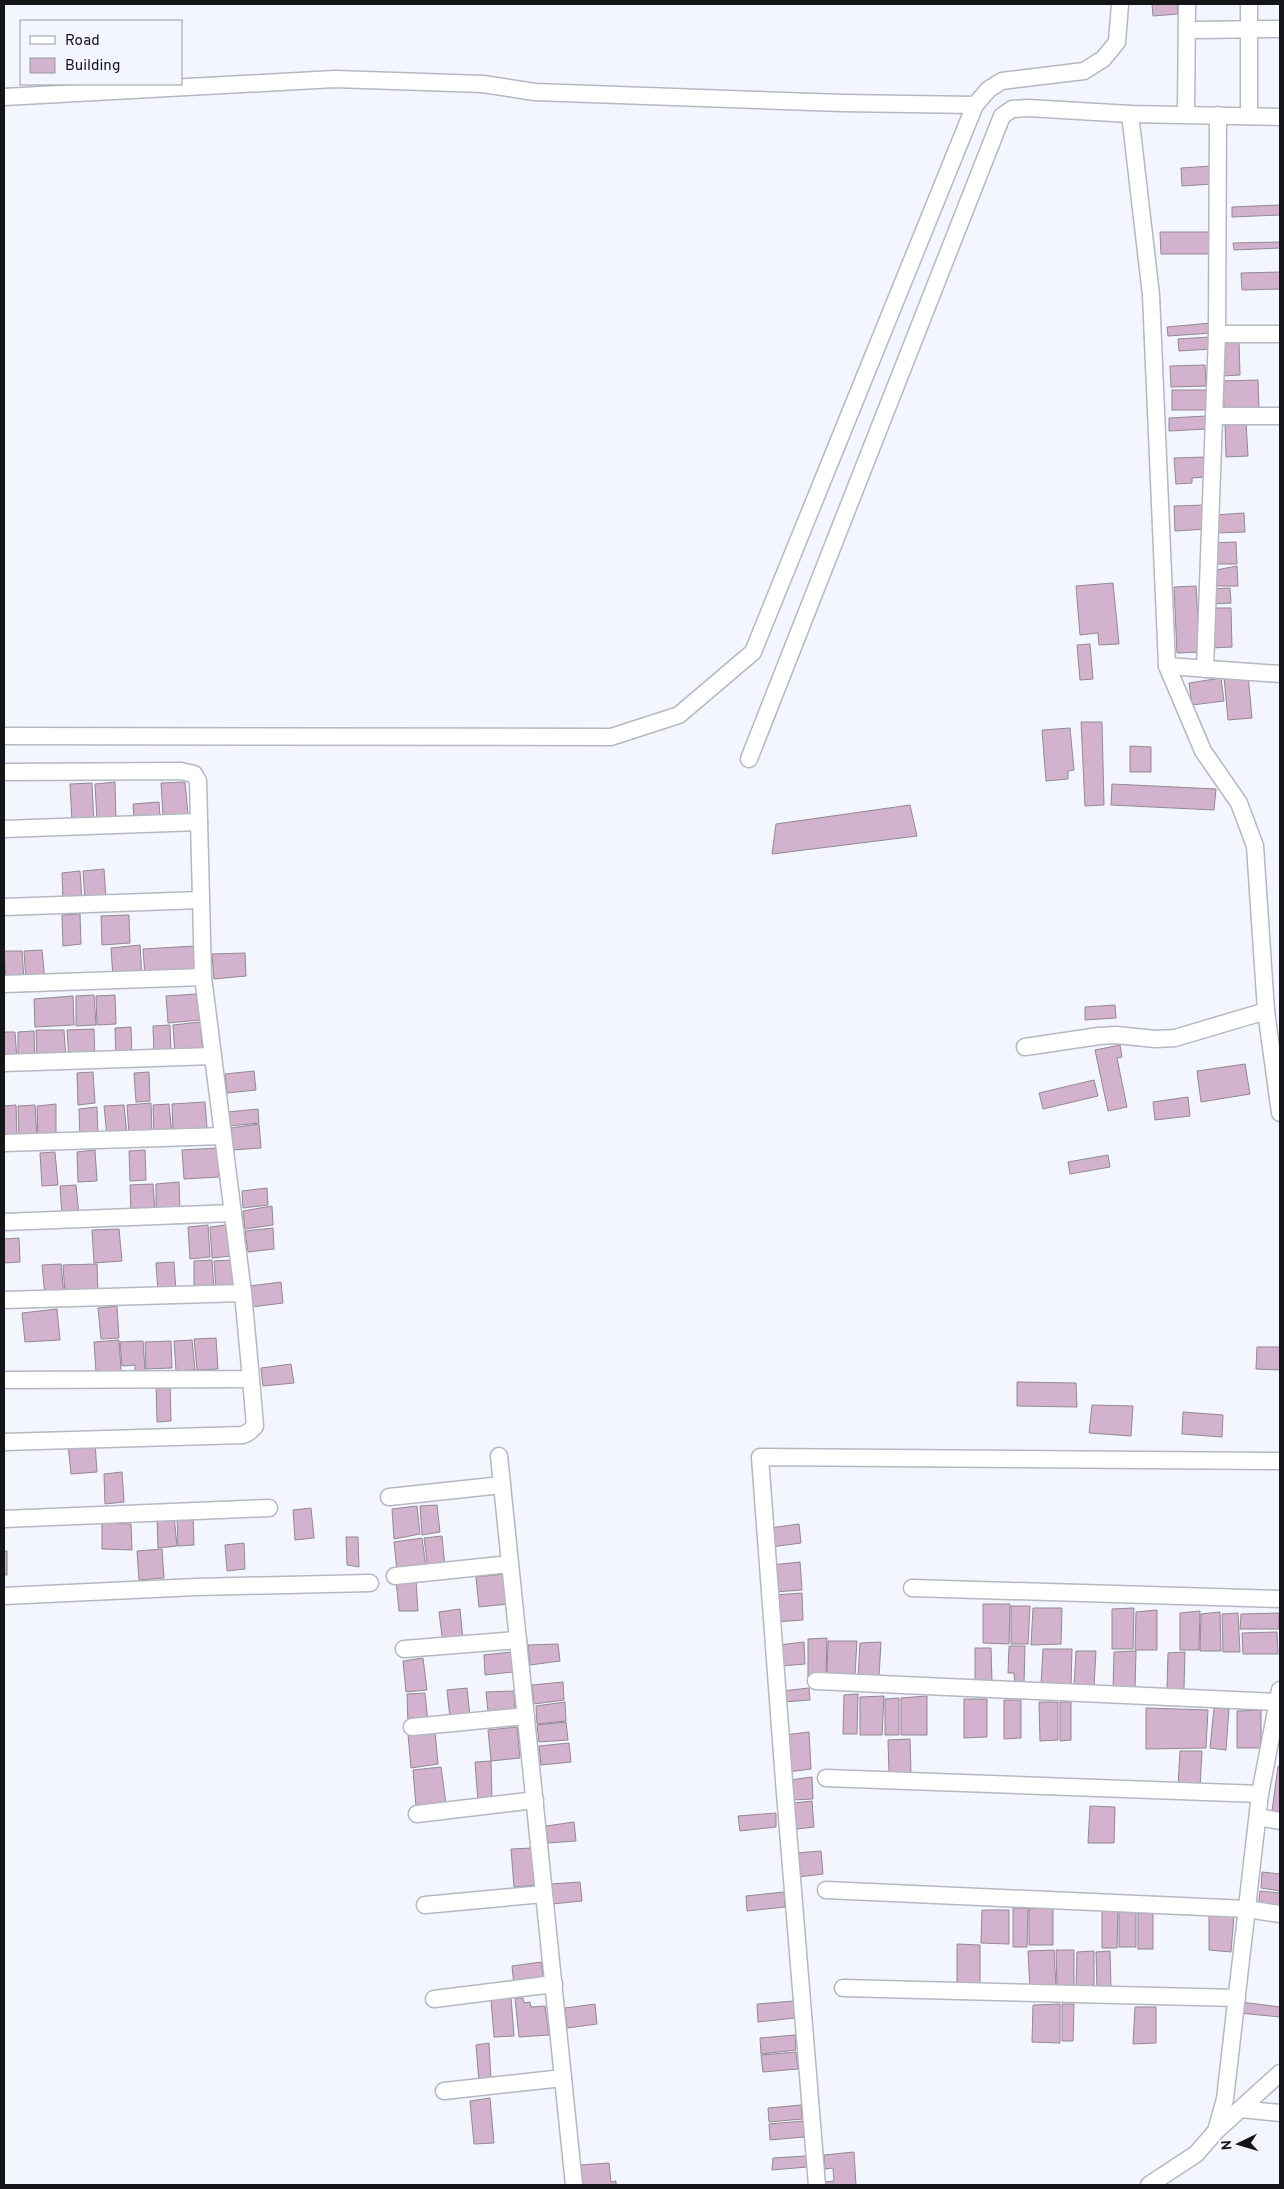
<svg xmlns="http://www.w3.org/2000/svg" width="1284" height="2189" viewBox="0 0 1284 2189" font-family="Overpass,sans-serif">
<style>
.building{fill:#d2b2cd;stroke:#938991}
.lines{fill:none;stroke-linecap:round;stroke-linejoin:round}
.street-casing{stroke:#b5b7c2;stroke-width:19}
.street{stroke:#fff;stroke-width:16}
</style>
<rect width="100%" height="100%" fill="#f3f5ff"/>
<g class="building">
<polygon points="1152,4 1177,4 1178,14 1153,16"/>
<polygon points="1212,166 1213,184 1182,186 1181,168"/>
<polygon points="1280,205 1280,215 1232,217 1232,207"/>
<polygon points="1160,232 1210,232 1211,254 1161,254"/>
<polygon points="1280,242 1280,248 1234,250 1233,243"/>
<polygon points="1280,272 1280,289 1242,290 1241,273"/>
<polygon points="1211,323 1212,333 1168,336 1167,327"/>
<polygon points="1210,337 1211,349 1179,351 1178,339"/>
<polygon points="1239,342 1240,375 1222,376 1221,343"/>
<polygon points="1205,365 1206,386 1171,387 1170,366"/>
<polygon points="1258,380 1259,410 1224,411 1223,381"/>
<rect x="1172" y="390" width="35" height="20"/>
<polygon points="1207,416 1207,429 1169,431 1169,418"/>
<polygon points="1246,422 1248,456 1226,457 1225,423"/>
<polygon points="1205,457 1206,477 1192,478 1192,483 1176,484 1174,458"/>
<polygon points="1206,505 1207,529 1175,531 1174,506"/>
<polygon points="1244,513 1245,532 1216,533 1215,515"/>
<polygon points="1236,542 1237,564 1212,564 1211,543"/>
<polygon points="1237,566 1238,586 1214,586 1216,570"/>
<polygon points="1113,583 1119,644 1099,645 1098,633 1080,635 1076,586"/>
<polygon points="1196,586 1200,652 1177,653 1174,587"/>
<polygon points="1230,588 1231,603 1209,604 1208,589"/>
<polygon points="1209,608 1231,608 1232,647 1210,648"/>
<polygon points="1090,644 1093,679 1080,680 1077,645"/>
<polygon points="1248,675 1252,718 1228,720 1224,677"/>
<polygon points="1221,678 1224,701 1192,705 1189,683"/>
<polygon points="1081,722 1102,722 1104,805 1085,806"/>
<polygon points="1070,728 1074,770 1068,771 1068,779 1046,781 1042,730"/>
<polygon points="1130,746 1151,747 1151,772 1130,772"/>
<polygon points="115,782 116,821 97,822 95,784"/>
<polygon points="185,782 188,814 163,815 161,783"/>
<polygon points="92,783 94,823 72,823 70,784"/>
<polygon points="1112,784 1216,789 1214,810 1111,805"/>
<polygon points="159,802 160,817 134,819 133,804"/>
<polygon points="910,805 917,836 772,854 776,824"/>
<polygon points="104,869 106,899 85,900 83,871"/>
<polygon points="80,871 82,900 63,901 62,873"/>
<polygon points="80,914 81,944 63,946 62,915"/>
<polygon points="129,915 130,943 102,945 101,916"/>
<polygon points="140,945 142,977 113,978 111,948"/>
<polygon points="195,946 196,975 145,977 143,949"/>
<polygon points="42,950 45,981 26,982 24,951"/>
<polygon points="4,951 22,951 24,980 6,981"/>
<polygon points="245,953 246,976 214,979 212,954"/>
<polygon points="196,994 200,1020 168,1023 166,996"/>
<polygon points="94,995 96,1025 76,1026 76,996"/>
<polygon points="115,995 116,1024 97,1025 96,996"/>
<polygon points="73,996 74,1025 35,1027 34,999"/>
<polygon points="1115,1005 1116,1018 1085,1020 1085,1007"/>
<polygon points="200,1022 203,1053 175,1055 173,1025"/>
<polygon points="170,1025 171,1054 154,1054 153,1026"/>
<polygon points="131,1027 132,1057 116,1058 115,1028"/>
<polygon points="94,1029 95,1058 69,1059 67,1030"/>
<polygon points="36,1030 64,1030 66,1059 37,1060"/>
<polygon points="34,1031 35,1061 18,1061 18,1032"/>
<polygon points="4,1032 15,1032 17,1060 4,1061"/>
<polygon points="1120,1045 1122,1057 1117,1058 1127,1107 1108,1111 1095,1050"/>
<polygon points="1245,1064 1250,1094 1201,1102 1197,1071"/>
<polygon points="254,1071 256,1090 227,1093 225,1074"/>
<polygon points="93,1072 95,1103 78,1105 77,1073"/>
<polygon points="149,1072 150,1101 136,1102 134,1073"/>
<polygon points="1094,1080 1098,1096 1043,1109 1039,1093"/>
<polygon points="1188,1097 1190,1116 1155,1120 1153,1102"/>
<polygon points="205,1102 207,1128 173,1130 172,1104"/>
<polygon points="151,1103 152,1135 129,1135 127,1105"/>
<polygon points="56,1104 56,1136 38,1137 37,1106"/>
<polygon points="169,1104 172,1134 154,1135 153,1105"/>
<polygon points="16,1105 17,1138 4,1139 4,1106"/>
<polygon points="35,1105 37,1137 19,1139 18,1106"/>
<polygon points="124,1105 127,1135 107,1136 104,1106"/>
<polygon points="97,1107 98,1137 80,1138 79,1109"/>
<polygon points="258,1109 259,1123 230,1126 228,1112"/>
<polygon points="259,1124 261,1148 233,1150 231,1128"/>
<polygon points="217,1148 219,1177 184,1179 182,1150"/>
<polygon points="95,1150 97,1181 78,1182 77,1152"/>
<polygon points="145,1150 146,1180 130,1181 129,1151"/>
<polygon points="55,1152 58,1185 42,1186 40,1153"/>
<polygon points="1108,1155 1110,1167 1070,1174 1068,1162"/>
<polygon points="179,1182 180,1212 156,1214 156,1184"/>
<polygon points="153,1184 155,1214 131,1214 130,1185"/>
<polygon points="76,1185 79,1215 62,1216 60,1186"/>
<polygon points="267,1188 268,1205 243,1208 242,1191"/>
<polygon points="272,1206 273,1225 245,1229 243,1211"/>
<polygon points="208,1225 210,1257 190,1259 188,1227"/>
<polygon points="226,1225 231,1256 212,1258 210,1227"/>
<polygon points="273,1228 274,1249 248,1252 245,1231"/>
<polygon points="119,1229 122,1261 94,1263 92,1230"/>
<polygon points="19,1238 20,1262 4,1263 4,1239"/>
<polygon points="212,1260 214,1290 194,1291 194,1261"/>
<polygon points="232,1260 234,1282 224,1291 216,1291 214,1261"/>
<polygon points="174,1262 176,1292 158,1293 156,1263"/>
<polygon points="61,1264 64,1295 45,1296 42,1265"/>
<polygon points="97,1264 98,1293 65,1294 63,1265"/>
<polygon points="281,1282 283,1303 252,1307 250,1286"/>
<polygon points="117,1306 119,1338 101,1339 98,1308"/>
<polygon points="57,1309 60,1340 25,1342 22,1313"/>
<polygon points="216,1338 218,1369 197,1370 194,1339"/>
<polygon points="119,1340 121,1371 96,1372 94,1342"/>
<polygon points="192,1340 195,1370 176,1371 174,1341"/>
<polygon points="143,1341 145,1371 135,1372 135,1365 122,1366 120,1342"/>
<polygon points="171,1341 172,1368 146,1369 145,1342"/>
<polygon points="1257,1347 1280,1347 1280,1370 1256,1369"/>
<polygon points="291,1364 294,1383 263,1386 261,1368"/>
<polygon points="156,1381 170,1381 171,1421 157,1422"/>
<polygon points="1017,1382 1076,1383 1077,1407 1017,1406"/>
<polygon points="1092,1405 1133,1406 1131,1436 1089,1433"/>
<polygon points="1183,1412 1223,1415 1222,1437 1182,1434"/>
<polygon points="95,1442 97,1472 71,1474 68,1444"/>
<polygon points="122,1472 124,1502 105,1504 104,1474"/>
<polygon points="437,1505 440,1532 422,1535 420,1506"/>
<polygon points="417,1506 420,1534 394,1539 392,1509"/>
<polygon points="311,1508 314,1538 295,1540 293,1510"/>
<polygon points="193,1515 194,1545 178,1546 177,1516"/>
<polygon points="174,1516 177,1546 158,1548 157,1517"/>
<polygon points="102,1523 131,1524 132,1550 102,1549"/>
<polygon points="799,1524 801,1543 771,1547 770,1528"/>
<polygon points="442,1536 445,1567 428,1569 424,1538"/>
<polygon points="346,1537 358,1537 359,1567 347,1565"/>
<polygon points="422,1538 426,1567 397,1571 394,1542"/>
<polygon points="244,1543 245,1569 227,1571 225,1545"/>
<polygon points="162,1549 164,1578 139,1580 137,1551"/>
<rect x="4" y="1551" width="3" height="24"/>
<polygon points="800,1562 802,1590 774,1592 771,1565"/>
<polygon points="504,1574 508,1604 479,1607 476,1577"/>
<polygon points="396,1580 416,1580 418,1611 399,1611"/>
<polygon points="802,1593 803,1620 775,1622 774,1595"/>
<polygon points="983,1604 1010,1604 1009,1644 983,1643"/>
<polygon points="1011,1606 1030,1606 1028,1644 1011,1644"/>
<polygon points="1033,1608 1062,1608 1061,1644 1031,1645"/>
<polygon points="1134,1608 1133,1649 1112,1649 1112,1609"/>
<polygon points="460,1609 463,1641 443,1644 439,1612"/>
<polygon points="1157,1610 1157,1650 1135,1650 1136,1612"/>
<polygon points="1200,1611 1199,1650 1180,1650 1180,1613"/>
<polygon points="1220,1612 1221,1651 1200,1651 1201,1614"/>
<polygon points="1238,1613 1240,1652 1223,1652 1222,1614"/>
<polygon points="1279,1613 1279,1629 1240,1629 1241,1614"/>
<polygon points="1277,1632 1278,1654 1243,1654 1242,1633"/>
<polygon points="827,1638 826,1676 808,1677 808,1639"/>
<polygon points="828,1641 857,1641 855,1675 827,1675"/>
<polygon points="804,1642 805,1664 780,1666 779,1645"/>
<polygon points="881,1642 879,1677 858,1678 860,1643"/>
<polygon points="558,1644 560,1661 530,1665 528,1645"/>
<polygon points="1009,1646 1025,1646 1024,1684 1015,1684 1014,1673 1008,1673"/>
<polygon points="975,1648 991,1648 992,1682 975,1683"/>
<polygon points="1043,1649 1072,1649 1071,1686 1041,1685"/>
<polygon points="1076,1651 1096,1651 1094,1687 1074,1687"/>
<polygon points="1136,1651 1135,1690 1113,1689 1114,1652"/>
<polygon points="511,1652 513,1672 485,1675 484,1655"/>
<polygon points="1185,1652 1184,1689 1167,1689 1168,1653"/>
<polygon points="423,1658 427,1690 406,1692 403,1661"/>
<polygon points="563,1682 564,1700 534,1704 532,1685"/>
<polygon points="467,1688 470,1716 450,1718 447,1690"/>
<polygon points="809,1688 810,1700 783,1702 782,1691"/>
<polygon points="514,1691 515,1709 488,1711 486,1692"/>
<polygon points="425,1693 428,1723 408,1725 407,1694"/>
<polygon points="858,1694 857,1734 843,1734 844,1695"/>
<polygon points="884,1696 882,1735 860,1735 860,1697"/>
<polygon points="927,1696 927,1735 901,1735 901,1698"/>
<polygon points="899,1698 899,1735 885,1735 885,1699"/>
<polygon points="964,1699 987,1699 987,1737 964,1738"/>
<polygon points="1004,1700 1021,1700 1021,1738 1004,1739"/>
<polygon points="565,1702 566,1721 537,1724 536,1706"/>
<polygon points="1039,1702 1058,1702 1058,1740 1040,1741"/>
<polygon points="1060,1702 1071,1702 1071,1740 1060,1741"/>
<polygon points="1146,1708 1208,1710 1206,1748 1146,1749"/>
<polygon points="1214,1708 1229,1709 1226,1750 1210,1748"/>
<polygon points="1261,1710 1261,1748 1237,1748 1237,1711"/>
<polygon points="566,1722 568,1740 539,1742 537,1725"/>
<polygon points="517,1727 520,1758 491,1761 488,1730"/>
<polygon points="435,1732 438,1764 411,1768 408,1734"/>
<polygon points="809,1732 811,1769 788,1772 784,1735"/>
<polygon points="910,1739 911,1773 889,1773 888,1740"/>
<polygon points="569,1743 571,1762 541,1765 539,1746"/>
<polygon points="1180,1751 1202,1751 1200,1788 1178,1787"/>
<polygon points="491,1761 492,1802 478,1802 475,1762"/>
<polygon points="1278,1766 1280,1766 1280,1812 1272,1811"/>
<polygon points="441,1767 446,1804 416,1807 413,1770"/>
<polygon points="812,1777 813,1799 791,1800 790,1780"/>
<polygon points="812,1801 814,1827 797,1829 794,1803"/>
<polygon points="1090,1806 1115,1807 1114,1843 1088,1843"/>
<polygon points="776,1813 776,1827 740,1831 738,1816"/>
<polygon points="574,1822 576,1841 548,1843 546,1826"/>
<polygon points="532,1848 536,1885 514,1887 511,1849"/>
<polygon points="821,1851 823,1874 798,1877 796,1853"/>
<polygon points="1262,1872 1280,1874 1280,1891 1261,1888"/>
<polygon points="580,1882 582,1901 552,1904 550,1884"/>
<polygon points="1260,1891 1280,1893 1280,1911 1258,1909"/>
<polygon points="784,1892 785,1907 747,1911 746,1896"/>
<polygon points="1053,1907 1053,1945 1029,1945 1029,1909"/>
<polygon points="1013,1908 1028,1908 1027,1947 1013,1947"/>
<polygon points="1102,1909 1118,1909 1117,1948 1102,1948"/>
<polygon points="982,1910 1009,1910 1009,1944 981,1943"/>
<rect x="1119" y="1911" width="17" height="36"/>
<rect x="1138" y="1913" width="15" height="36"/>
<polygon points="1209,1913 1234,1915 1231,1952 1209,1950"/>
<polygon points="957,1944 980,1945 980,1986 957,1986"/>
<polygon points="1054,1950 1056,1988 1030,1988 1028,1951"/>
<polygon points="1056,1950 1074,1950 1074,1987 1057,1987"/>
<polygon points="1094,1951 1094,1989 1076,1989 1077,1952"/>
<polygon points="1110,1951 1111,1988 1097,1989 1096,1952"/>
<polygon points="541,1962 544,1981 514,1986 512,1966"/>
<polygon points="511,1997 514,2036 494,2037 491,1999"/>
<polygon points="515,1998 523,1998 524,2003 530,2002 531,2007 545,2006 549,2035 519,2037"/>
<polygon points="794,2001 795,2018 758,2022 757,2004"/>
<polygon points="1241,2002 1280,2007 1280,2017 1239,2013"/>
<polygon points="595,2004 597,2024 567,2028 565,2008"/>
<polygon points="1060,2004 1060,2043 1032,2042 1033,2005"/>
<polygon points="1062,2004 1074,2004 1073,2041 1062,2041"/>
<polygon points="1135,2007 1156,2007 1156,2043 1133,2044"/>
<polygon points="795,2035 796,2050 761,2054 760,2038"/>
<polygon points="489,2043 491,2080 479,2082 476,2045"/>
<polygon points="796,2052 798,2069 763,2072 761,2055"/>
<polygon points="490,2098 494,2143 474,2144 470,2101"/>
<polygon points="801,2105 802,2119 769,2122 768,2108"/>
<polygon points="803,2121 804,2137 770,2140 769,2124"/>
<polygon points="854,2152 856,2185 825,2185 825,2182 834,2181 833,2168 825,2169 824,2155"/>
<polygon points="806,2156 807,2167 772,2170 773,2158"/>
<polygon points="609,2163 611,2182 616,2181 616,2185 582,2185 580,2165"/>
</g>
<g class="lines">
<defs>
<g id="street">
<polyline points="1196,30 1280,29"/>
<polyline points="4,97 335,79 483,84 535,92 842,103 975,105"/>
<polyline points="1130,114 1151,295 1167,666 1203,751 1239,803 1255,846 1266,1011 1280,1113"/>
<polyline points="1186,114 1187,4"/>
<polyline points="1249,116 1249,4"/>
<polyline points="1217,334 1280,334"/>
<polyline points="1214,416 1280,416"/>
<polyline points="1167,666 1280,674"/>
<polyline points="1205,669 1217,334 1218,115"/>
<polyline points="4,736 611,737 679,715 753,652 975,105 989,89 1002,81 1084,71 1103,59 1117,42 1120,4"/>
<polyline points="749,759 1002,116 1012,109 1028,108 1130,114 1280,117"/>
<polyline points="4,772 181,771 194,774 198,781 203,977 243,1293 251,1379 4,1380"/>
<polyline points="4,829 199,822"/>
<polyline points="4,907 201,900"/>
<polyline points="4,984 203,977"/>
<polyline points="1025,1047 1099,1036 1116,1035 1155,1039 1175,1038 1266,1011"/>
<polyline points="4,1063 213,1056"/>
<polyline points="4,1143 223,1136"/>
<polyline points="4,1222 233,1213"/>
<polyline points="4,1300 243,1293"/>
<polyline points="4,1442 243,1435 249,1432 255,1426 251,1379"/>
<polyline points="499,1456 574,2185"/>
<polyline points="389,1497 502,1485"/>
<polyline points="4,1519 269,1508"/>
<polyline points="395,1576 510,1564"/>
<polyline points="912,1588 1280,1599"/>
<polyline points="4,1596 196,1587 370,1583"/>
<polyline points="404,1649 518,1640"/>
<polyline points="816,1681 1278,1702"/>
<polyline points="412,1727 526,1716"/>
<polyline points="826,1778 1260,1794"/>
<polyline points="417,1814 535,1800"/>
<polyline points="1258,1817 1280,1821"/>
<polyline points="826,1890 1247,1909 1280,1914"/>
<polyline points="425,1905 544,1894"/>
<polyline points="843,1988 1237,1998"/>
<polyline points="434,1999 554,1984"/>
<polyline points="444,2091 563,2078"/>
<polyline points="1241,2109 1280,2113"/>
<polyline points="1216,2131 1280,2073"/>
<polyline points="817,2185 784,1781 760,1457 1280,1461"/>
<polyline points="1149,2185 1196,2154 1216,2131 1225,2099 1260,1794 1280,1690"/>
</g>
</defs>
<use href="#street" class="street-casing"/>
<use href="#street" class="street"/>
</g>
<rect width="1284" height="2189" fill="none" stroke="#141519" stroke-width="10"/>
<rect x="20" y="20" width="162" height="65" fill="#f3f5ff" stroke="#9a9ba3"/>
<rect x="30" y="36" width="25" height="8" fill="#ffffff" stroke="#9a9ba3"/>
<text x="65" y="45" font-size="15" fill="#141519">Road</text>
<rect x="30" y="58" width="25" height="15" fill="#d2b2cd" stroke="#9a9ba3"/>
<text x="65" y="70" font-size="15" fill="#141519">Building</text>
<g transform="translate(1239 2144) rotate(265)" stroke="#f3f5ff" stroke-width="4" paint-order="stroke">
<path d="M0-4L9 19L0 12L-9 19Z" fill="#141519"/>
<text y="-8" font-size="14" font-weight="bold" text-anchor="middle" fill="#141519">N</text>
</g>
</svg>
